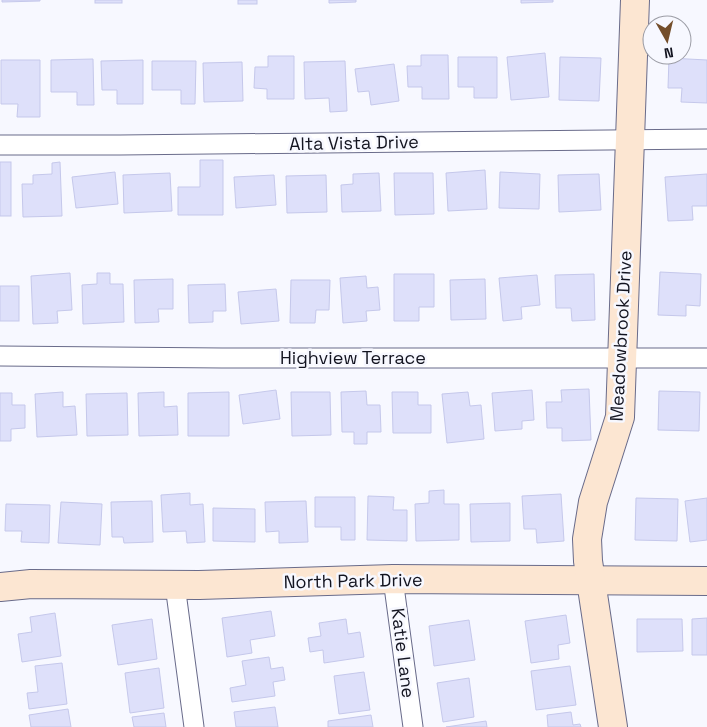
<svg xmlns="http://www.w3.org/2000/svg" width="707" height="727" viewBox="0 0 707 727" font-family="'Space Grotesk',sans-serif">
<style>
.building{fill:#dee0fa;stroke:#c5c8eb}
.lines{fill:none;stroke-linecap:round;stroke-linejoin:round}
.street-casing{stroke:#696b8a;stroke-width:21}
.secondary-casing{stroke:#696b8a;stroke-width:30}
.street{stroke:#fff;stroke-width:19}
.secondary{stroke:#fce6d2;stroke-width:28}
.labels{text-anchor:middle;stroke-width:5;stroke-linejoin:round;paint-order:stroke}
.street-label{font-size:18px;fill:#131420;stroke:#f7f8ff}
</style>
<rect width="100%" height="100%" fill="#f7f8ff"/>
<g class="building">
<polygon points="2,0 40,0 40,1 2,2"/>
<rect x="95" y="0" width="27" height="3"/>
<rect x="238" y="0" width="19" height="4"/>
<polygon points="329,0 356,0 356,2 329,3"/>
<polygon points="521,0 553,0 553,2 521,3"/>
<polygon points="545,53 549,97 511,100 507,57"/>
<polygon points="421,55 448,55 449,99 422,99 422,87 408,87 407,66 421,66"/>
<polygon points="268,56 294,56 294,99 267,99 267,89 254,88 255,67 268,67"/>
<polygon points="458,57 497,57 497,98 474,98 474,87 458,87"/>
<polygon points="560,57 601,58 599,101 559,100"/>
<polygon points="669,58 707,60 707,103 681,102 682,88 668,88"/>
<polygon points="93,59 94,105 77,105 77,92 51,92 51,60"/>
<polygon points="1,60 40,60 40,117 17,117 18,104 1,104"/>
<polygon points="143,60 143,104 117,104 117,90 102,90 101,61"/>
<polygon points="152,61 196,61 195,104 181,104 181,90 152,90"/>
<polygon points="345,61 347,111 330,112 329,98 305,99 304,62"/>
<polygon points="242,62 243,101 204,102 203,63"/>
<polygon points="394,64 399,101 371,105 369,91 358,92 355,69"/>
<polygon points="200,160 223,160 223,215 178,215 178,187 200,187"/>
<rect x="0" y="162" width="11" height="54"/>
<polygon points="60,162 62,216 23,217 22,184 33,184 33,175 52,174 52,163"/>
<polygon points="485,170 487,209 448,211 446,173"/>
<polygon points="115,172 118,204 76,208 72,177"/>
<polygon points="500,172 540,174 539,209 499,208"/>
<polygon points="170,173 172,211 124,213 123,175"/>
<polygon points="379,173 381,211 342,212 341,185 353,184 353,174"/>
<polygon points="394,173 433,173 434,214 395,215"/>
<polygon points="599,174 601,210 559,212 558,175"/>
<polygon points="707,174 707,206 692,206 693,220 668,221 665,177"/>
<polygon points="274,175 276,205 236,208 234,177"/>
<polygon points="326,175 327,212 287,213 286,176"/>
<polygon points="660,272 701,274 700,306 686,305 686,316 658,315"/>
<polygon points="70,273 72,310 57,311 58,323 33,324 31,276"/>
<polygon points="97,273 110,273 110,284 123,284 124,322 83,324 82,285 97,284"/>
<polygon points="394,274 434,274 434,307 419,307 419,321 394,321"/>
<polygon points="594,274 595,320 572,321 571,308 556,308 555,275"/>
<polygon points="537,275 540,305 521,307 522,319 503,321 499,278"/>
<polygon points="366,276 367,288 378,287 380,310 366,311 367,321 343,323 340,278"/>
<polygon points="173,279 173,309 158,309 159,322 135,323 134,280"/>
<polygon points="485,279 486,319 451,320 450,280"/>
<polygon points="291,280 330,280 329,310 316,310 315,323 290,323"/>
<polygon points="225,284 226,311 213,311 213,322 189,323 188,285"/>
<rect x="0" y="286" width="19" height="35"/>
<polygon points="276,289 279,321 241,324 238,292"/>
<polygon points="589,389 591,440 562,441 562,428 547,428 546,402 562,402 561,390"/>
<polygon points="276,390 280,419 243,424 239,395"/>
<polygon points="532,390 534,420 522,421 522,429 495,431 492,393"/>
<polygon points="366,391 367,405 380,405 381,432 367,432 367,444 354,444 354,432 342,432 341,392"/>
<polygon points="659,391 700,392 699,431 658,430"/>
<polygon points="63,392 63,407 75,406 77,435 37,437 35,394"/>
<polygon points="164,392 164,407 177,406 178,435 139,436 138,393"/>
<polygon points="229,392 229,436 188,436 188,393"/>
<polygon points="291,392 330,392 331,435 292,436"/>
<polygon points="392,392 418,392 418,405 431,405 431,433 393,433"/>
<polygon points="468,392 470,406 481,405 484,439 447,443 442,394"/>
<polygon points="0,393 12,393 12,405 25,405 25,428 11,429 11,441 0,441"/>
<polygon points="127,393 128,435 87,436 86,394"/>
<polygon points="444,490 444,504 459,504 459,540 416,541 415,504 429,503 429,491"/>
<polygon points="190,493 190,505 203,504 205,542 187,543 186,531 163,532 161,495"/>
<polygon points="561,494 564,541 537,543 536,529 524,529 522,496"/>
<polygon points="368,496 394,497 393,510 407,510 407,541 367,540"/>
<polygon points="315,497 355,497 355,540 341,540 341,527 315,527"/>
<polygon points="636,498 678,499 677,541 635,540"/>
<polygon points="707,498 707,540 690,542 685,501"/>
<polygon points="152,501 153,542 124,543 123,537 112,537 111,502"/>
<polygon points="306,501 308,542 279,543 279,531 266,532 265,502"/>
<polygon points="61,502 102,504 100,545 58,543"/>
<polygon points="510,503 510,541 471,542 470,504"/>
<polygon points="6,504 50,505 49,543 21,542 22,531 5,531"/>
<polygon points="213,508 255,509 255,542 213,541"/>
<polygon points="271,611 275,636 250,640 252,653 227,657 222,618"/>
<polygon points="55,613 61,656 22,662 18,634 32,632 30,617"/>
<polygon points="566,615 570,643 558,645 559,659 531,663 525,621"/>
<polygon points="707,618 707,655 692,655 692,619"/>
<polygon points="152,619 157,659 118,665 112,625"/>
<polygon points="346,619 348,634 360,632 364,657 324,663 323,650 310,652 308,638 321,636 319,623"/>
<polygon points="637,619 682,619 683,651 637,652"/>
<polygon points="469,620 475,660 434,666 429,626"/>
<polygon points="269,657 271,669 283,667 285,680 273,682 275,696 232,702 230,688 246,685 242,661"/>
<polygon points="62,663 67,704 29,709 27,693 38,692 35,666"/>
<polygon points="570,666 576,705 536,710 531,671"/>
<polygon points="159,668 164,708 130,713 125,673"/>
<polygon points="364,672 370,710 339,714 334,676"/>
<polygon points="469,678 474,717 443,722 437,683"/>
<polygon points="275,707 278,727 236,727 234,712"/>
<polygon points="68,709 71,727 31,727 29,715"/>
<polygon points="571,712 573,725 580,724 581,727 548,727 547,715"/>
<polygon points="164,713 166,727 134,727 132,717"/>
<polygon points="371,715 373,727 328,727 328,721"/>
<polygon points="486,721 487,727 446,727"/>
</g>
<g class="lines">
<defs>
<g id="street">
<polyline points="0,145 120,145 707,139"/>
<polyline points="0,356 222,358 707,358"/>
<polyline points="393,579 413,727"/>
<polyline points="175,585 194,727"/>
</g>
<g id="secondary">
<polyline points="0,587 31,584 199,585 393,579 707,581"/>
<polyline points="613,727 588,561 587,539 593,502 620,417 635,0"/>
</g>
</defs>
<use href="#street" class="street-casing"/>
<use href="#secondary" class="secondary-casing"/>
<use href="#street" class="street"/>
<use href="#secondary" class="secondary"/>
</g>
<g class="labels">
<g class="street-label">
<text transform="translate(354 143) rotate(-1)" y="6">Alta Vista Drive</text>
<text transform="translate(621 336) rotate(-87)" y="6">Meadowbrook Drive</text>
<text x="353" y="364">Highview Terrace</text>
<text transform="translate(353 581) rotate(-1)" y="6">North Park Drive</text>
<text transform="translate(403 653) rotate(83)" y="6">Katie Lane</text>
</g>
</g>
<g transform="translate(667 40) rotate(172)"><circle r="24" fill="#f7f8ff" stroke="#9c9da6"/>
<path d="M0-4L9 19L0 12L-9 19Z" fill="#744e2b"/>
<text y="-8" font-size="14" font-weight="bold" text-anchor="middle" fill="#131420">N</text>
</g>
</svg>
